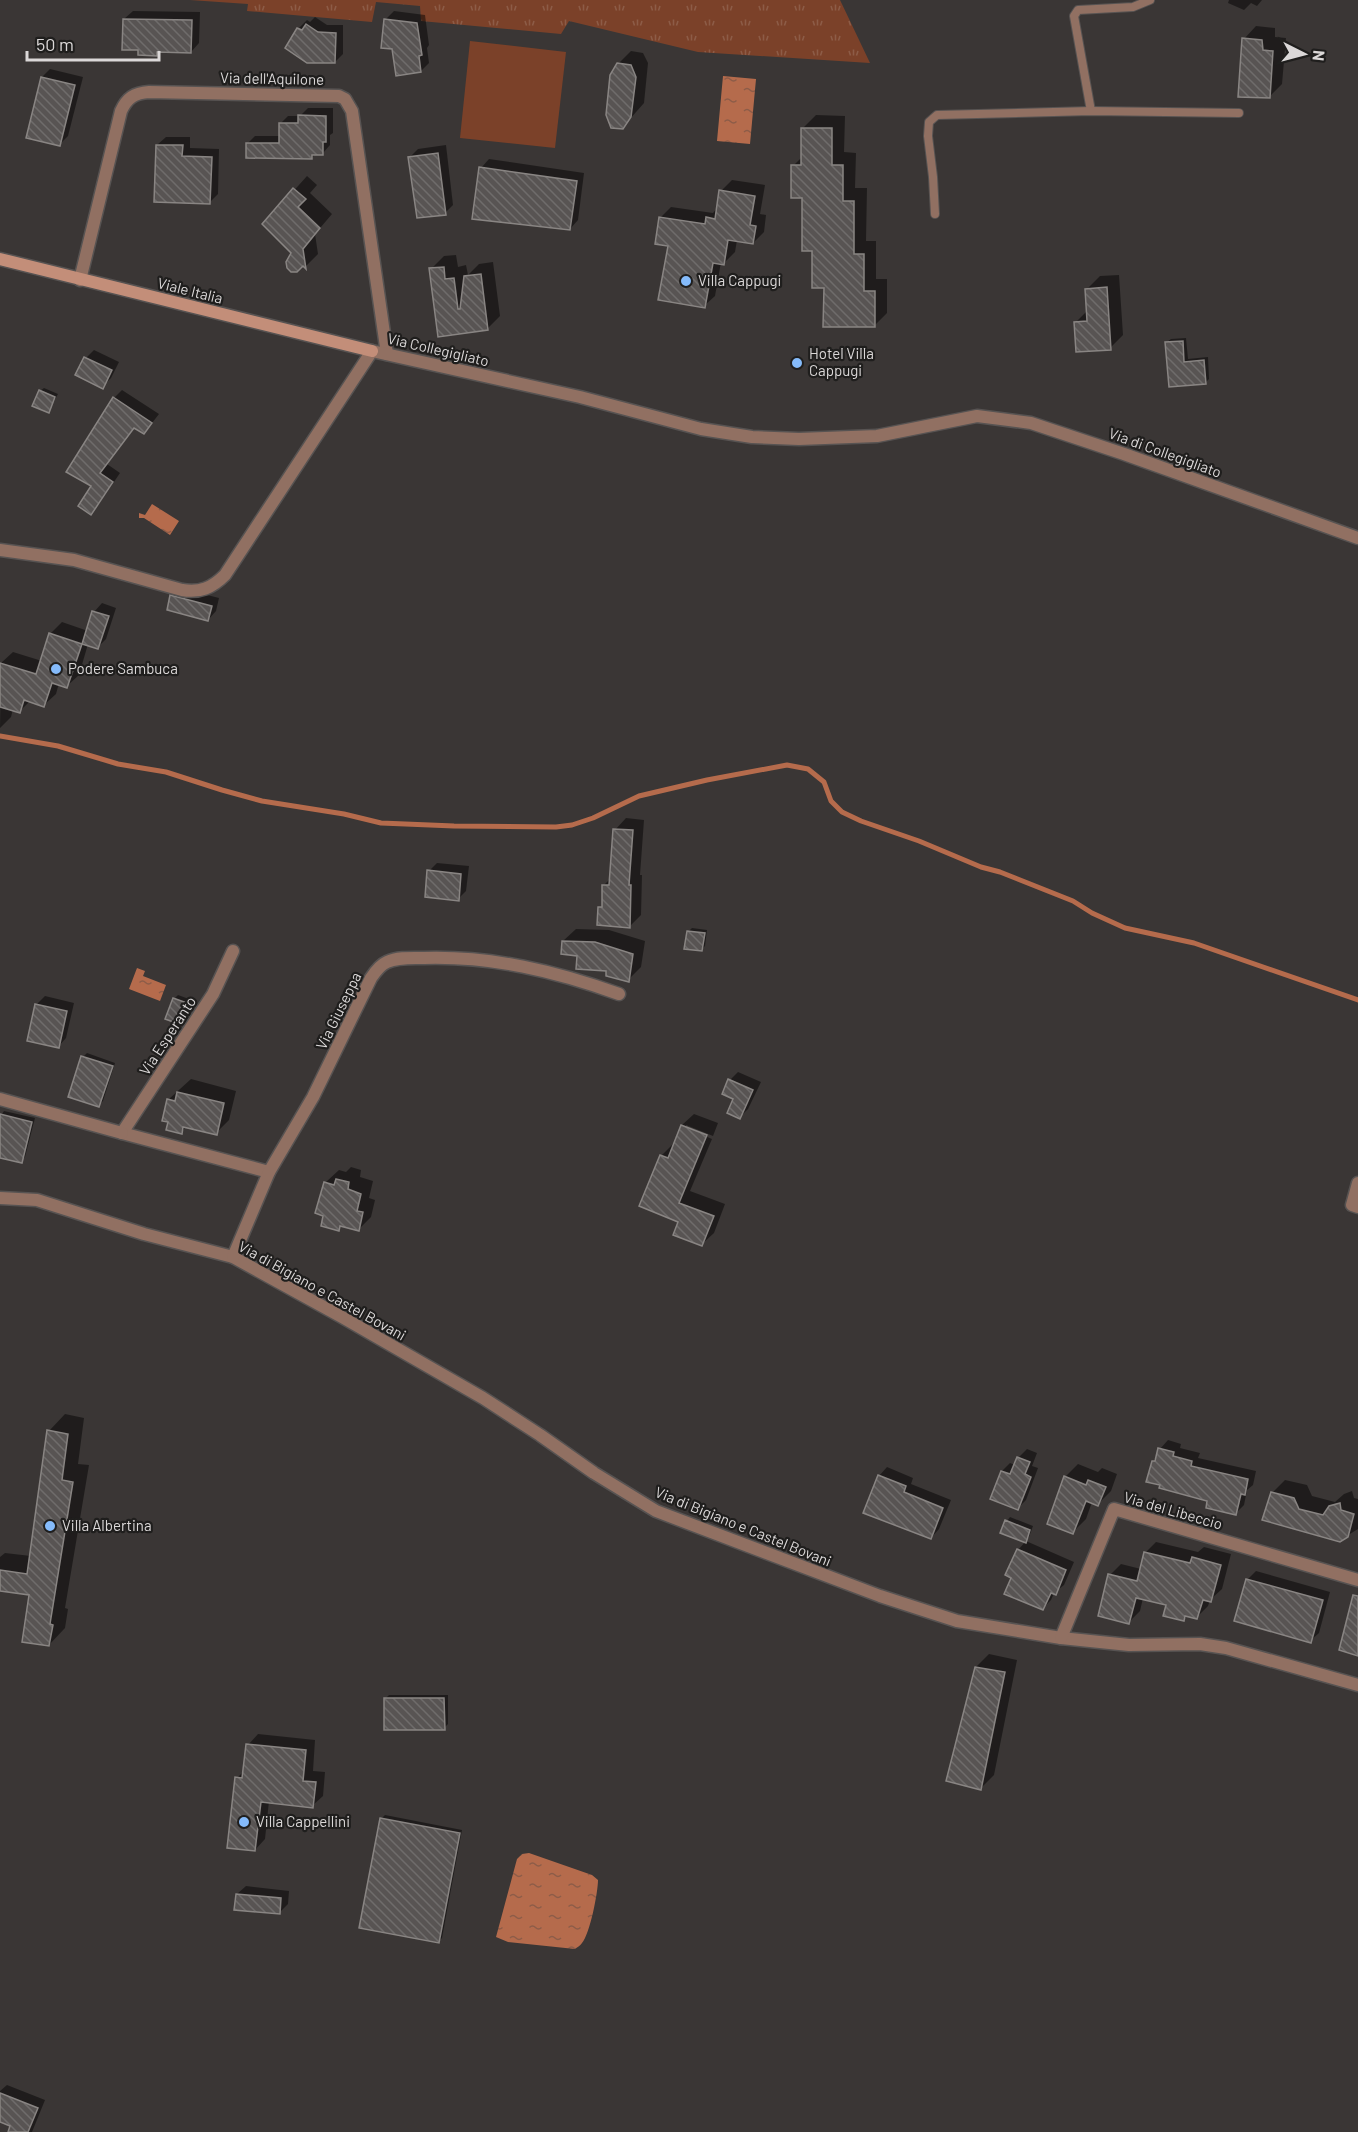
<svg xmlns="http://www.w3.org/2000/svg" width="1358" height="2132" viewBox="0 0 1358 2132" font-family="Barlow,sans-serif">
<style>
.grass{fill:url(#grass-tufts)}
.pitch{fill:#7b4129}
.water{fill:url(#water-ripples)}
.shadow{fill:#0007}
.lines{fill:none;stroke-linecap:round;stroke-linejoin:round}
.stream{stroke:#b56b4c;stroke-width:5}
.building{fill:url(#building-back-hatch);stroke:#898583;stroke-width:1.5}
.lane-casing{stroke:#575352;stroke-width:10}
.street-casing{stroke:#575352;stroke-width:15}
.secondary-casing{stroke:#575352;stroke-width:15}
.lane{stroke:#917062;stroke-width:8}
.street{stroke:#917062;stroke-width:12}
.secondary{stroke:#c38e79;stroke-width:12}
.poi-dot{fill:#85bbfb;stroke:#1f1e1d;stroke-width:2}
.labels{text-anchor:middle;stroke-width:4.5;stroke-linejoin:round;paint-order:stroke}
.street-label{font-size:15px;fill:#dbd8d8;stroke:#1f1e1d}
.poi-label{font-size:15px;fill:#dbd8d8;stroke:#1f1e1d;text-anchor:start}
</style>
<defs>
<pattern id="grass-tufts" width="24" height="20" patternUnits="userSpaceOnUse" patternTransform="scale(1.5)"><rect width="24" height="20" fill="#7b4129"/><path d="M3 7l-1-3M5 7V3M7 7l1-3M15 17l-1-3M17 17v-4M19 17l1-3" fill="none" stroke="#8d5c47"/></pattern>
<pattern id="water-ripples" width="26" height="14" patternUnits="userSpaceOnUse" patternTransform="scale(1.5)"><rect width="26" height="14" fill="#b56b4c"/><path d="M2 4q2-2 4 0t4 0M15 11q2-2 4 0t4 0" fill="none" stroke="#8d5c48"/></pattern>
<pattern id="building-back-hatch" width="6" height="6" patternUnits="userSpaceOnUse" patternTransform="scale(1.5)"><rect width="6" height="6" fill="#585453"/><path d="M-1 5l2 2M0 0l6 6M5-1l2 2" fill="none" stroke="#6f6c6b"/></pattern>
</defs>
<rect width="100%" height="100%" fill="#3a3635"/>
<polygon class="grass" points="190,0 840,0 870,63 698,52 569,21 561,34 421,21 420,6 376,2 372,22 247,11 248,4"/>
<polygon class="pitch" points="470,41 566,52 555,148 460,138"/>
<g class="water">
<polygon points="723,76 756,79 750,144 717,141"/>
<polygon points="152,504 179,521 170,535 144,518 139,518 139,513 145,515"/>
<polygon points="137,968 145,971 143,976 166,985 160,1001 129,989"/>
<path d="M 529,1853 L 592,1875 L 598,1880 C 598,1892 590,1934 582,1943 C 580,1946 577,1947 575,1949 L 508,1942 L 496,1937 L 517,1859 L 522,1854 Z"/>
</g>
<g class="shadow">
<polygon points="1229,0 1262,0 1257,6 1251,3 1244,10 1228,3"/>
<polygon points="133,11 200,12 199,43 191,52 159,51 156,54 124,19"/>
<polygon points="394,11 425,15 429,45 427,48 429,63 421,71 393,48 385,20"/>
<polygon points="315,17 327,25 343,25 343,54 335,62 287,48 299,28 307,20 310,22"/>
<polygon points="1256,26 1275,28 1275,37 1286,38 1282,84 1269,97 1244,39"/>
<polygon points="631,51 643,53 648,63 644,103 622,128 618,64"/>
<polygon points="50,69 83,77 68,136 60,144 42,77"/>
<polygon points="308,108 333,108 333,133 330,135 330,145 323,153 316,153 312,158 247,144 255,136 280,136 280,124 288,116 300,116"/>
<polygon points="816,115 845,116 844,152 856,153 855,188 867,188 866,241 876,241 876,279 887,279 887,313 874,326 825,287 814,250 803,197 793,166 803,156 803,128"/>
<polygon points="166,137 190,137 190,148 219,149 218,194 210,202 157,145"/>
<polygon points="446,145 453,205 445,213 410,157 418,149"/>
<polygon points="489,159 584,173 578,220 570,229 481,168"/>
<polygon points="307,176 317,185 310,193 332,214 315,234 318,254 306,266 264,224"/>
<polygon points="732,180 765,185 760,214 766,215 764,232 753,243 737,240 735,252 724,263 721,262 715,296 704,306 670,245 661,217 671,207 713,213 718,207 721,191"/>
<polygon points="456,255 458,267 466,265 468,275 479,264 493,262 500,316 487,329 439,335 431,269 444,256"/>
<polygon points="1119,275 1123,335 1110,348 1076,322 1088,310 1087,289 1100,276"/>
<polygon points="1186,338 1188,359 1208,357 1209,379 1206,382 1170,385 1167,342 1171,339"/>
<polygon points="94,350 119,362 111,378 102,387 86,358"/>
<polygon points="44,388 58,394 48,411 40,391"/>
<polygon points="122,390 159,414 152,423 135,427 107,464 120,473 99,504 91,513 93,486 114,398"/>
<polygon points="180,588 219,598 216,611 208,620 172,596"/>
<polygon points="102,603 116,608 106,639 97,648 88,644 79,675 67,686 59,683 56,694 44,705 30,701 20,711 13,709 11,717 0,728 1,663 13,652 42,661 50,634 62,622 88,631 94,612"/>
<polygon points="626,818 644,820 640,875 642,875 641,915 629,927 600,908 603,904 604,885 611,878 615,830"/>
<polygon points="437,863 469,866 466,891 458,899 429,871"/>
<polygon points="692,928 707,930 705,946 701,950 689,931"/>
<polygon points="576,929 609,930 645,941 641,967 628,980 579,955 563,941"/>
<polygon points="178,995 189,999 183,1019 179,1022 174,999"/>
<polygon points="45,996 74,1003 66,1038 58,1047 36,1005"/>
<polygon points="87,1053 115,1063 103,1101 99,1105 83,1057"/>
<polygon points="738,1072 761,1082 748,1109 740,1117 730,1080"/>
<polygon points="191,1079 236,1091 229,1120 216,1133 187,1126 181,1132 169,1099"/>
<polygon points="4,1111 35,1118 25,1157 21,1161 0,1156 0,1117"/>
<polygon points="694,1114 718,1123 713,1136 686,1125 686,1128 712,1139 690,1191 725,1204 714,1233 702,1244 680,1221 661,1156 673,1144 675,1145 682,1125"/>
<polygon points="351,1167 361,1170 360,1177 373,1181 369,1198 375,1200 371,1217 358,1230 342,1225 338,1229 325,1215 316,1212 326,1182 339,1170 346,1172"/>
<polygon points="65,1414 84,1418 78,1464 89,1465 65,1608 68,1609 65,1628 49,1645 30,1594 0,1589 0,1557 5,1553 31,1556 49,1431"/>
<polygon points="1168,1440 1181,1444 1180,1448 1200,1453 1198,1458 1256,1471 1253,1485 1247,1490 1244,1505 1235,1514 1209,1500 1153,1461 1157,1457 1160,1449"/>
<polygon points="1027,1449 1037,1453 1032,1466 1038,1468 1026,1500 1017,1509 1002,1471 1010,1463 1015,1465 1018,1458"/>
<polygon points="1078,1464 1098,1472 1102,1468 1117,1474 1111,1491 1098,1504 1092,1502 1086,1519 1073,1532 1065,1477"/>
<polygon points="887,1467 913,1478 911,1484 951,1500 939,1529 931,1538 879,1476"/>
<polygon points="1285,1480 1307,1485 1312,1496 1335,1502 1344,1494 1352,1491 1354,1498 1358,1499 1358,1529 1340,1540 1272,1493"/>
<polygon points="1010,1517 1033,1526 1029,1537 1025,1541 1007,1521"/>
<polygon points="1026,1541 1074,1562 1064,1585 1054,1593 1051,1600 1042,1609 1013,1577 1018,1550"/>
<polygon points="1156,1542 1198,1552 1204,1547 1231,1554 1222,1589 1210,1600 1208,1606 1197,1617 1188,1615 1183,1620 1168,1604 1143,1598 1140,1611 1129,1622 1110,1575 1121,1564 1141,1569 1145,1553"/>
<polygon points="1256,1571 1330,1592 1319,1633 1310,1641 1236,1620 1248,1579"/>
<polygon points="989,1654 1017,1660 994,1775 981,1788 976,1667"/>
<polygon points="389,1695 448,1695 448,1724 444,1728 385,1699"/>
<polygon points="258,1734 315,1740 313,1771 325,1772 323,1796 312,1806 269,1801 265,1839 255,1850 237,1778 244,1771 248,1745"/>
<polygon points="385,1815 462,1830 442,1938 438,1942 381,1819"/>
<polygon points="246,1886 289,1891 288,1904 279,1913 237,1894"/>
<polygon points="7,2085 45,2100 32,2132 10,2132 12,2126 0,2121 0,2091"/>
</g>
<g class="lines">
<polyline class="stream" points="0,736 58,746 118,764 166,772 222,790 262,801 344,814 381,823 454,826 556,827 572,825 593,818 639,796 707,780 787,765 808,769 824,782 831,801 842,812 861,821 919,841 981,867 1000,872 1073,901 1092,913 1125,928 1194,943 1358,1000"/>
</g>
<g class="building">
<polygon points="123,19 192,20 191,53 157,52 157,56 138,55 138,50 122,50"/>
<polygon points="384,19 417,23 422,55 419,56 421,72 396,76 392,49 381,48"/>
<polygon points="306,24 318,32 336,33 335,63 307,63 285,48 297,28 302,30"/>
<polygon points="1242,38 1262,40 1263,50 1273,51 1270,98 1238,97"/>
<polygon points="617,63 631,65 636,77 631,117 623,129 611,128 606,115 610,75"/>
<polygon points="41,77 75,85 60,146 26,138"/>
<polygon points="298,115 326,116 326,142 323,142 323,155 312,155 312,159 246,158 246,143 279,143 279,123 298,123"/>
<polygon points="801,128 832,128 832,165 843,165 843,201 854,201 854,254 864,254 864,291 875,291 875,327 823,327 824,288 812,288 812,251 802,251 802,198 791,198 791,165 801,165"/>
<polygon points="156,145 183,145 182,156 212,157 210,204 154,202"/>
<polygon points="438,153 446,215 417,218 408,157"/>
<polygon points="479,167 577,181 570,230 472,219"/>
<polygon points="293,188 306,199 298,207 320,228 303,249 306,269 303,266 297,272 291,272 287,268 286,262 291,253 262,224"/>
<polygon points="719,190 755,196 750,225 756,226 753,244 728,240 724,265 713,263 705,308 658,300 668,246 655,244 659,217 705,224 706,217 715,219"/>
<polygon points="444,267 445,279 454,278 458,309 460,309 464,276 481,274 488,330 438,337 429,268"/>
<polygon points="1107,287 1111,350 1076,352 1074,322 1087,321 1085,289"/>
<polygon points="1183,341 1184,362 1204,360 1206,384 1169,387 1165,342"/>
<polygon points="84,357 112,370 103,389 75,375"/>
<polygon points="39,390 55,397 49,413 32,406"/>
<polygon points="113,397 152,423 144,434 134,428 100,473 113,482 91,515 78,506 91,486 66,472"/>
<polygon points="170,595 212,606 208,621 167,610"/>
<polygon points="92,611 109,616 98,649 82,644"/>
<polygon points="49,633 82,644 67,688 52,683 44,707 24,700 20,713 0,707 0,663 36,674"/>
<polygon points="613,829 633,830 629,885 631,885 630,928 597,925 598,907 602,907 602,885 609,885"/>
<polygon points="427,870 461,874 459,901 425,897"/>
<polygon points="687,931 705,933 702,951 684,949"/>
<polygon points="562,941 595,942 633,954 629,982 606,976 606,971 576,969 577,956 561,954"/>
<polygon points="173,998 187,1003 179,1024 165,1019"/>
<polygon points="35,1004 67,1011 59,1048 27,1041"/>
<polygon points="81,1056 113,1066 99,1107 68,1097"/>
<polygon points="728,1079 753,1090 740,1119 727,1113 733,1099 722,1094"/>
<polygon points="177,1092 224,1103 217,1135 183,1127 182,1134 166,1130 168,1122 162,1121 167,1099 175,1101"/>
<polygon points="0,1114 32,1122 22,1163 0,1158"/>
<polygon points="681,1125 707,1135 679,1203 714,1216 702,1246 673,1235 678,1222 639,1206 660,1155 668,1158"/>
<polygon points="336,1179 349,1182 348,1189 361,1194 357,1211 363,1212 359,1231 340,1226 339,1231 321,1226 323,1216 315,1213 324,1182 334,1185"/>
<polygon points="47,1430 68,1434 62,1480 73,1482 50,1624 53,1625 49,1646 22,1642 29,1595 0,1591 0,1570 27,1574"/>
<polygon points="1158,1448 1174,1452 1173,1456 1192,1461 1191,1466 1248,1479 1245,1495 1241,1494 1236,1515 1206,1508 1207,1501 1159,1488 1160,1485 1146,1482 1152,1461 1155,1461"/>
<polygon points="1017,1457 1030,1462 1025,1474 1031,1477 1018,1510 990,1499 1001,1471 1010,1474"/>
<polygon points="878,1475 906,1486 904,1492 943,1508 931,1539 863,1513"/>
<polygon points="1064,1476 1086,1485 1088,1480 1106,1487 1098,1506 1086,1501 1073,1534 1047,1524"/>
<polygon points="1271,1492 1294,1498 1299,1509 1323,1515 1329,1506 1340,1503 1341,1510 1354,1514 1348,1537 1340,1542 1262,1520"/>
<polygon points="1005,1520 1030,1530 1026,1543 1000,1533"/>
<polygon points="1017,1549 1066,1570 1056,1595 1051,1593 1043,1610 1004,1594 1011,1578 1005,1575"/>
<polygon points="1144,1552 1190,1563 1192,1557 1221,1565 1211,1602 1203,1600 1197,1619 1185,1616 1184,1621 1163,1616 1166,1605 1136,1598 1129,1624 1098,1616 1108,1574 1137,1581"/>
<polygon points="1246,1579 1323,1600 1311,1643 1234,1621"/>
<polygon points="1353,1595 1358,1596 1358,1656 1339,1650"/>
<polygon points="975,1667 1005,1672 981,1790 946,1781"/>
<polygon points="384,1698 444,1698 445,1730 384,1730"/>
<polygon points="246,1744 306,1750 303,1781 316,1782 313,1808 261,1802 255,1851 227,1848 235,1777 242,1778"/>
<polygon points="380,1818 460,1833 439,1943 359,1928"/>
<polygon points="236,1894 281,1898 280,1914 234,1910"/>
<polygon points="0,2093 38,2108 28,2132 8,2132 10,2126 0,2122"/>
</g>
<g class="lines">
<defs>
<g id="lane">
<polyline points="1091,111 1074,16 1078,10 1133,7 1150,0"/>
<polyline points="935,214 933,177 928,136 929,122 937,115 1091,111 1239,113"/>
</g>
<g id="street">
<path d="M 80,280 L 121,111 C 127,98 134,93 149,92 L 339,96 L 345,99 L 352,111 L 387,354"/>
<path d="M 0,550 L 74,560 L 182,590 C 200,593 212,588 225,575 L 372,351 L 580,397 L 701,429 L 752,437 L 799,439 L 877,436 L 977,416 L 1031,423 L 1124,454 L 1358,538"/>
<polyline points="233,951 213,994 122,1133 269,1172"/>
<polyline points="0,1099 122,1133"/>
<polyline points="1358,1183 1352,1205 1358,1207"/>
<polyline points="0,1198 37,1200 144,1234 233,1257 342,1317 483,1398 540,1435 594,1473 656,1511 880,1596 957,1621 1061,1638 1129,1645 1200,1644 1226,1648 1358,1685"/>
<path d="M 233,1257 L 269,1172 L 313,1097 L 371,978 C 375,972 380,965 387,962 C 398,957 412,958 424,958 C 492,956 555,971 619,994"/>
<polyline points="1061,1638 1114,1509 1358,1580"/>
</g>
<polyline id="secondary" points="0,259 372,351"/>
</defs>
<use href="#lane" class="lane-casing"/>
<use href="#street" class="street-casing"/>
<use href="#secondary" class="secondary-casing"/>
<use href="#lane" class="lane"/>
<use href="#street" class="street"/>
<use href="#secondary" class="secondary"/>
</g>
<g class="poi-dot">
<circle cx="686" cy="281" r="6"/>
<circle cx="797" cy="363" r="6"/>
<circle cx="56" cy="669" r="6"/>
<circle cx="50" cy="1526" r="6"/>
<circle cx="244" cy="1822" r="6"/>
</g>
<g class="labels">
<g class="street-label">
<text transform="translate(272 79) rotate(1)" y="5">Via dell'Aquilone</text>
<text transform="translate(190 291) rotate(14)" y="5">Viale Italia</text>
<text transform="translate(438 350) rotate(13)" y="5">Via Collegigliato</text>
<text transform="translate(1165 453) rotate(20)" y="5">Via di Collegigliato</text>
<text transform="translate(339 1011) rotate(-64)" y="5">Via Giuseppa</text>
<text transform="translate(168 1036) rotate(-57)" y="5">Via Esperanto</text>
<text transform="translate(322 1291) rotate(29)" y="5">Via di Bigiano e Castel Bovani</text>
<text transform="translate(1173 1511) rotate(16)" y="5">Via del Libeccio</text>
<text transform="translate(743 1527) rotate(22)" y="5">Via di Bigiano e Castel Bovani</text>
</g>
<g class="poi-label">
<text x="698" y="286">Villa Cappugi</text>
<text x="809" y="359">Hotel Villa<tspan x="809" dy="17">Cappugi</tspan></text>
<text x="68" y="674">Podere Sambuca</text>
<text x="62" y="1531">Villa Albertina</text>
<text x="256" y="1827">Villa Cappellini</text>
</g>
</g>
<g transform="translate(1304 54) rotate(96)" stroke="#1f1e1d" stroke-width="4.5" paint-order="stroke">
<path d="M0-4.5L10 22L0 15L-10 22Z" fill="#dbd8d8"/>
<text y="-9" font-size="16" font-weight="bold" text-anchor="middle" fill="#dbd8d8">N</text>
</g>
<path d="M27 51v9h132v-9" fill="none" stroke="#dbd8d8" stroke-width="3"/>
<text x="36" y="51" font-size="18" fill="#dbd8d8" stroke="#1f1e1d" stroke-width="4.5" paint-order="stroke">50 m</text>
</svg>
